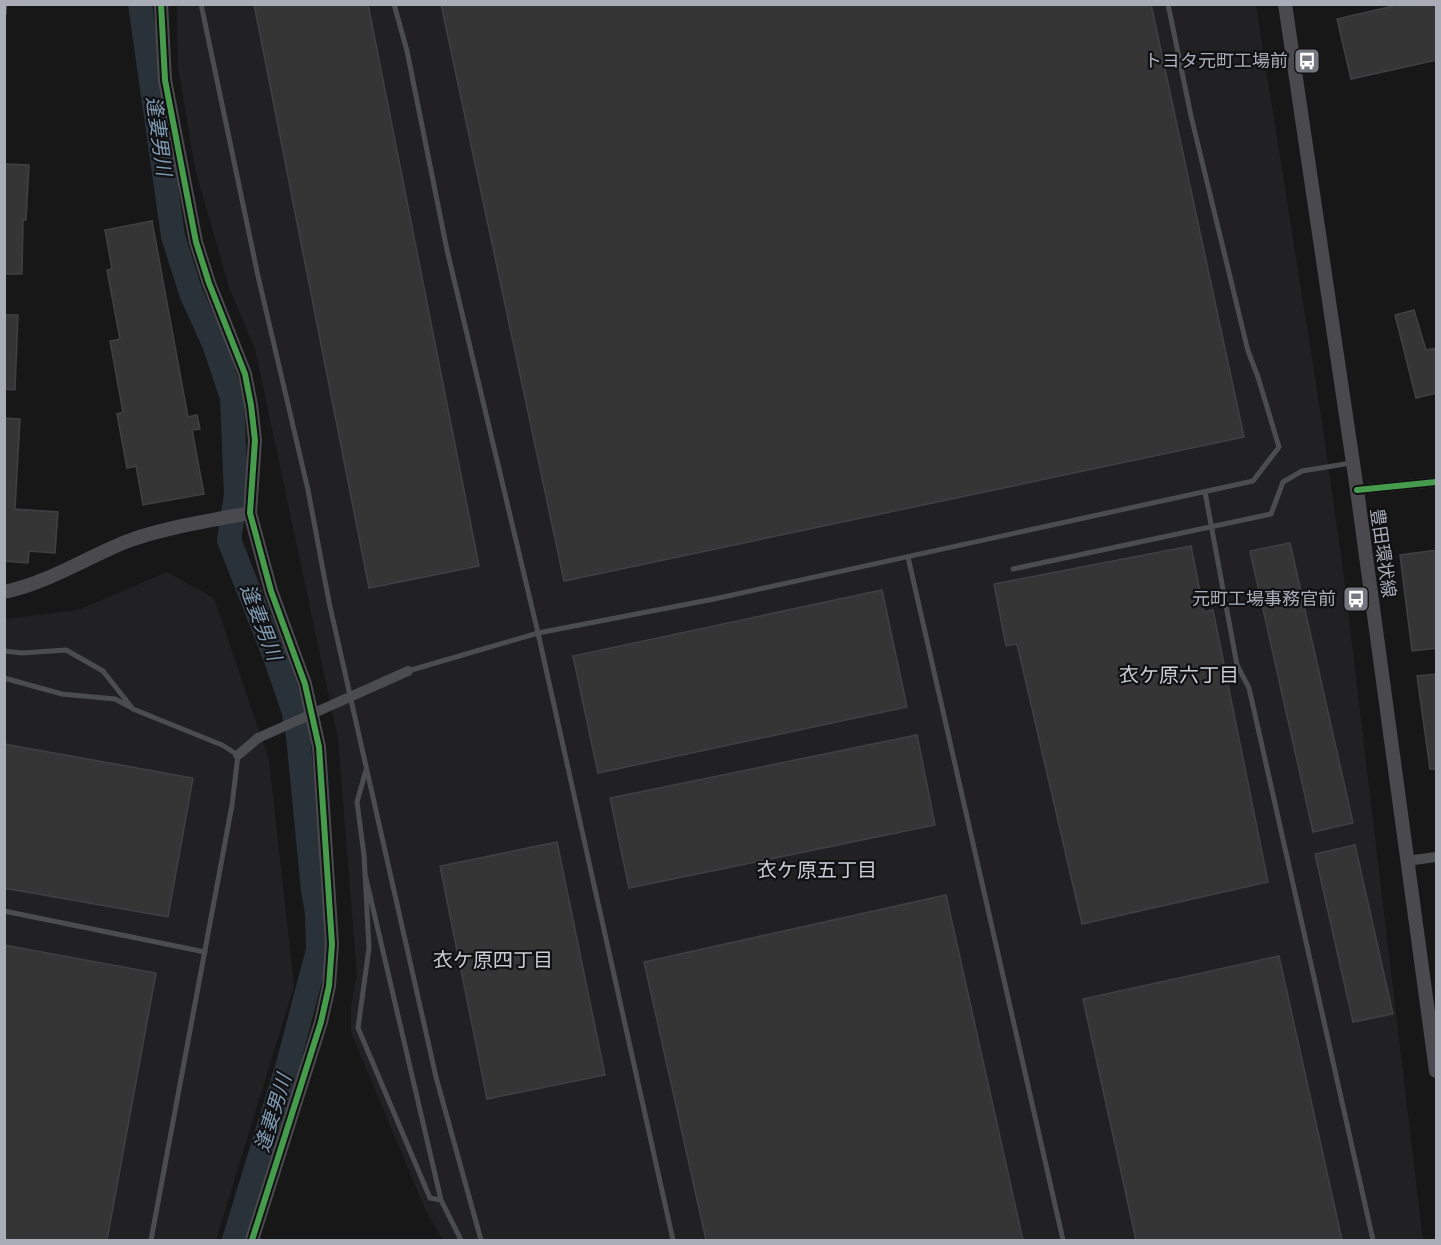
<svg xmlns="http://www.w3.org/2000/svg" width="1441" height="1245" viewBox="0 0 1441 1245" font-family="Barlow,'Noto Sans JP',sans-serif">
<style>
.built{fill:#212123}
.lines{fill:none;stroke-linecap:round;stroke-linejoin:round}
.river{stroke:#2a3239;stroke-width:24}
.building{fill:#353536;stroke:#3f4043;stroke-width:1.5}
.lane{stroke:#4b4c50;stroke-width:5}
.street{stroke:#4b4c50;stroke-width:10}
.secondary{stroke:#4a4a4e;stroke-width:14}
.street-bridge{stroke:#4b4c50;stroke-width:10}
.cycleway-casing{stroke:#111113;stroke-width:10}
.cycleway{stroke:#469c4c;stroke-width:6}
.labels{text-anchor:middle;stroke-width:4.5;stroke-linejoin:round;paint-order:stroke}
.poi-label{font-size:18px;fill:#a8adb8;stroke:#111113;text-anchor:end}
.street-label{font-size:18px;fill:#a8adb8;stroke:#111113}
.water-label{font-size:20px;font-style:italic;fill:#7f9bb3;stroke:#111113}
.neighbourhood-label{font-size:20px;fill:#c9ccd4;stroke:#111113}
</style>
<rect width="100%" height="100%" fill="#171717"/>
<g class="built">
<polygon points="177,5 1256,5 1321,415 1344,577 1423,1240 443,1240 425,1209 351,1032 351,1005 357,976 338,739 255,349 229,287 195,169 178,67"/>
<polygon points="167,572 214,598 269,760 294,986 216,1240 5,1240 4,619 78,610"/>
</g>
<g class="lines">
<polyline class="river" points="140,4 173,236 191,293 214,344 232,398 236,495 229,540 275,657 293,709 298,736 313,890 317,912 318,950 288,1064 234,1240"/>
</g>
<g class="building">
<polygon points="254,4 368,4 479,566 369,588"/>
<polygon points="441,4 1151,4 1244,437 564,581"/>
<polygon points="1402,4 1437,4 1437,60 1351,79 1337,19"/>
<polygon points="4,164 29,165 26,220 23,220 22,274 4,274"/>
<polygon points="152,221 188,417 197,415 200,429 192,430 204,494 143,505 136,466 127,468 117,414 123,412 110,341 120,339 107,270 112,269 105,230"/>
<polygon points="1414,310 1426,350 1437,348 1437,393 1416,398 1395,315"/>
<polygon points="4,315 18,315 15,390 4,389"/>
<polygon points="4,418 20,419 15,509 58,512 55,553 29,551 28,563 4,561"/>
<polygon points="1290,543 1353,823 1313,832 1250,551"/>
<polygon points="1191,546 1204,612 1213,610 1268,882 1082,924 1017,644 1006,646 994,584"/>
<polygon points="1437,550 1437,648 1412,651 1400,555"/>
<polygon points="882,590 907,707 598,773 573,656"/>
<polygon points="1437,674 1437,769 1430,769 1417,676"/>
<polygon points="917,735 935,825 629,888 610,798"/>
<polygon points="4,744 193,778 168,917 4,888"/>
<polygon points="557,842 605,1075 487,1099 440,866"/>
<polygon points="1355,845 1393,1014 1353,1022 1315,854"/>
<polygon points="946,895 1023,1240 706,1240 644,962"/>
<polygon points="4,945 156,973 107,1240 4,1240"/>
<polygon points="1279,956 1342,1240 1136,1240 1083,999"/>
</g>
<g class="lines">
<g class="lane">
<polyline points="201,4 258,276 308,490 329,602 436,1077 481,1240"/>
<polyline points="394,4 407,51 447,250 538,633 673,1240"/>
<polyline points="4,14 5,4"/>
<polyline points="1205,492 1237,665 1249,688 1373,1240"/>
<polyline points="908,557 1063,1240"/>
<polyline points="1013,569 1271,514 1283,482 1302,471 1351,463"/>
<polyline points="4,651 22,653 66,650 103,671 133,709 222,745 238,755 232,805 151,1240"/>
<polyline points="408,671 538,633 714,599 1253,481 1279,447 1258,377 1248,351 1191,116 1168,4"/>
<polyline points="4,678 62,694 115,699 130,707"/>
<polyline points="365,874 441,1200 430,1198 358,1028 369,948 364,855 357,802 366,770"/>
<polyline points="4,911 205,952"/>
<polyline points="441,1200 461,1240"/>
</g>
<g class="street">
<polyline points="1357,490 1436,482"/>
<polyline points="238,755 258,738"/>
<polyline points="1407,861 1436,857"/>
</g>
<g class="secondary">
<polyline points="161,4 165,80 196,242 209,283 245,374 251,405 255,440 250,513 271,591 305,684 319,747 332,944 329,986 321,1022 252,1240"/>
<polyline points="1285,4 1357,490 1436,1071"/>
<path d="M 4,592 C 48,583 87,557 128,541 C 167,527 209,521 250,513"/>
</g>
<polyline class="street-bridge" points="258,738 408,671"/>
<defs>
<g id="cycleway">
<polyline points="161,4 165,80 196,242 209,283 245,374 251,405 255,440 250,513 271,591 305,684 319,747 332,944 329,986 321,1022 252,1240"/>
<polyline points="1357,490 1436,482"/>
</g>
</defs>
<use href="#cycleway" class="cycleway-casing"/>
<use href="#cycleway" class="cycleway"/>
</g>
<defs>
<symbol id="bus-square" viewBox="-11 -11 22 22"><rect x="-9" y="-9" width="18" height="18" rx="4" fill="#757880" stroke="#111113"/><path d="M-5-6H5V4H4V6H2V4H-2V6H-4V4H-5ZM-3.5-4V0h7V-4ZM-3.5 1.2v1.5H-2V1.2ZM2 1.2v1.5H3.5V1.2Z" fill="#fff"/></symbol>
</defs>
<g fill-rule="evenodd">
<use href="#bus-square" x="1292" y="46" width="30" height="30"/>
<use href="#bus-square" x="1341" y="584" width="30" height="30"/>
</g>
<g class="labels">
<g class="poi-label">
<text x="1288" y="67">トヨタ元町工場前</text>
<text x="1336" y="605">元町工場事務官前</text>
</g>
<g class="street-label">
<text transform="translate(1383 553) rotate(82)" y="6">豊田環状線</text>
</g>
<g class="water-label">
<text transform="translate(159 136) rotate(82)" y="7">逢妻男川</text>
<text transform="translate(261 622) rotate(69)" y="7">逢妻男川</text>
<text transform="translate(273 1113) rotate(-73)" y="7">逢妻男川</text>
</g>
<g class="neighbourhood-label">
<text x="1179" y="682">衣ケ原六丁目</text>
<text x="817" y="877">衣ケ原五丁目</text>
<text x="493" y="967">衣ケ原四丁目</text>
</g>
</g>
<rect width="1441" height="1245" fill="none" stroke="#a8adb8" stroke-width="12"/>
</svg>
